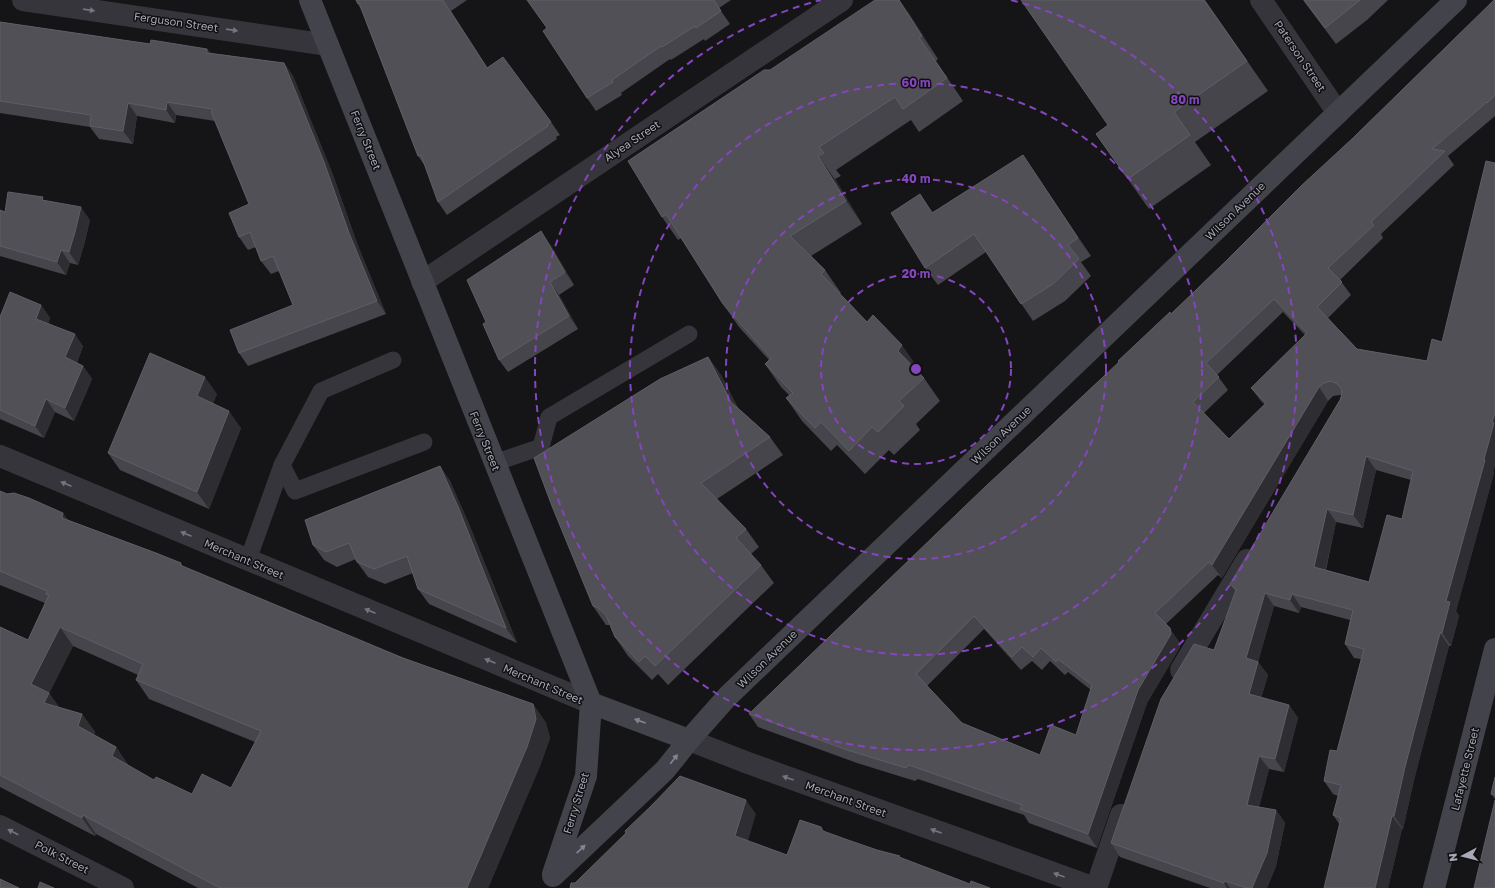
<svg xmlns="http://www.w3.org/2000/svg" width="1495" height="888" viewBox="0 0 1495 888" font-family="'Golos Text',sans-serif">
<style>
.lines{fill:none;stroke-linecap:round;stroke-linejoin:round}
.lane{stroke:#35353b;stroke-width:17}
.street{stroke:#35353b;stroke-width:22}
.secondary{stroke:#43444b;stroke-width:22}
.wall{fill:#46454b;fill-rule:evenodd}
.shaded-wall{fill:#2e2d31}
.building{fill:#515057;stroke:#5e5e66;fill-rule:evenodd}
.oneway{fill:#73757f}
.oneway2{fill:#838691}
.ring{fill:none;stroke:#8445bd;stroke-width:2;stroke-dasharray:7 5}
.labels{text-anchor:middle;stroke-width:3;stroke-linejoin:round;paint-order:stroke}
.street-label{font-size:11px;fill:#a6a9b6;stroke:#100f11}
.centre{fill:#8445bd;stroke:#100f11;stroke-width:2}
.ring-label{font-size:12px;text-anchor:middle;font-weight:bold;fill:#8445bd;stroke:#100f11;stroke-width:3;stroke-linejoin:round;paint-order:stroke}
</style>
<rect width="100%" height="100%" fill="#151416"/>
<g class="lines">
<g class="lane">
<polyline points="393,360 321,391 282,465 295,491 424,442"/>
<polyline points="494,463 541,447 549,417 689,334"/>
<polyline points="248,560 282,465"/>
</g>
<g class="street">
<polyline points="23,0 328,45"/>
<polyline points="1261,0 1338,113"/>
<polyline points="422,282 842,0"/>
<polyline points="0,456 591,703"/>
<polyline points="1181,670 1247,560"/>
<polyline points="689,740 748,763 1095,888"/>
<polyline points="0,826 123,888"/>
<polyline points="1096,888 1121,815"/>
</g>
<g class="secondary">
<polyline points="310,0 591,703 586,776 553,874"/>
<polyline points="591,703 689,740"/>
<polyline points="553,876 665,770 689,740 728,696 1456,0"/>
<polyline points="1434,888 1495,649"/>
</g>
</g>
<g class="wall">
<polygon points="356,0 467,0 451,11 487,67 551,122 560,135 556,137 557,139 447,215 438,202 425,166 418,156 362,11 358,4"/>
<polygon points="527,0 731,0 719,8 730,24 705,41 704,39 671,60 670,59 621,93 622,95 596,111 587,98 547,28"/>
<polygon points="1205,0 1268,91 1195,142 1211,165 1149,209 1096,134 1108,125"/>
<polygon points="1303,0 1388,0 1367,20 1336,44"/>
<path d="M 1495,0 L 1495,116 L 1448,156 L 1454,165 L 1381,234 L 1383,238 L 1340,280 L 1351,295 L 1328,318 L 1357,349 L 1427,361 L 1442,342 L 1495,163 L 1495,466 L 1493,471 L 1494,473 L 1456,611 L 1459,616 L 1451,646 L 1449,646 L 1414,780 L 1403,829 L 1402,829 L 1388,888 L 1324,888 L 1340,825 L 1333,815 L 1338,796 L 1333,794 L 1324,781 L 1337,751 L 1361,659 L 1354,658 L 1345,644 L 1350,620 L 1301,607 L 1299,613 L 1274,606 L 1258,662 L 1268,675 L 1261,698 L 1289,705 L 1298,718 L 1284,772 L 1269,769 L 1259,807 L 1276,810 L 1285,823 L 1276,866 L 1267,888 L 1210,888 L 1120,857 L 1111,843 L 1214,650 L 1236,591 L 1230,584 L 1340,400 L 1342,395 L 1340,395 L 1333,396 L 1328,401 L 1222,578 L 1218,575 L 1166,624 L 1179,642 L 1180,647 L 1147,703 L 1097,848 L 1029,823 L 1024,815 L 918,779 L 915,781 L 857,763 L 758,727 L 749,714 L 1038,438 L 1171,314 L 1353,138 ZM 1283,312 L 1305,335 L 1251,388 L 1261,401 L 1265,405 L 1229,439 L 1204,413 L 1228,390 L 1217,375 ZM 1376,470 L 1411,480 L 1402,519 L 1369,582 L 1326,570 L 1336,522 L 1363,528 ZM 984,629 L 1021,670 L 1032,661 L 1042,670 L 1050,661 L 1065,675 L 1068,672 L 1091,690 L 1076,735 L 1040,755 L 962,723 L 927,686 Z"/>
<polygon points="908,12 938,59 936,61 963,101 919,132 911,120 836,170 841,176 835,179 862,224 811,256 825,270 841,293 840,294 867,322 918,368 916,370 924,378 940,401 916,424 920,430 894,455 889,450 865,474 837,445 831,451 802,421 786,398 789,395 781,387 765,364 769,360 739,327 723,304 681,238 678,240 662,217 770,70"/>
<polygon points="0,21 0,22 150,44 207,49 211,53 284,63 293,76 333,175 358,246 386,314 248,366 239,353 293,305 279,271 271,274 261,261 256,247 248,250 239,237 249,204 215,121 176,115 175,123 137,116 133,144 99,139 90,127 0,113"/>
<polygon points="1035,173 1091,256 1081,262 1091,276 1065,301 1033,321 986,252 938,285 925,268 932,212"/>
<polygon points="45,200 90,220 84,245 78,265 70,263 66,275 0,256 0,210 5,212"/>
<polygon points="550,244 574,285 559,295 578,329 508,372 499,360"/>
<polygon points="41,305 50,318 48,324 83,346 77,363 83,366 92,379 74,421 55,412 44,438 0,419 0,317"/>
<polygon points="708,357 721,375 738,408 770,437 783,455 717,499 746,529 759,547 751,554 761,565 774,583 668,685 658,674 652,680 628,656 615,637 610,625 606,625 593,606"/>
<polygon points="217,394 213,403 241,428 209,509 120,470 108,453"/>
<polygon points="440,466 450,481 469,524 517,643 429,604 418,589 413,573 385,584 368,577 357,562 356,559 337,567 324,560 313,545"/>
<path d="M 0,491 L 68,520 L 181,563 L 183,567 L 403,658 L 533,704 L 546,723 L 550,738 L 540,766 L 488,888 L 198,888 L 96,834 L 95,836 L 0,787 L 0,627 L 28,640 L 45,603 L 0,585 ZM 73,646 L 138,675 L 136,680 L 149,699 L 255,742 L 231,788 L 192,794 L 154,780 L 129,766 L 116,747 L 94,735 L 95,732 L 82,714 L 59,707 L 49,693 Z"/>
<polygon points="1495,777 1495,799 1491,794"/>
</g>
<g class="shaded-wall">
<polygon points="443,0 451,11 496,81 487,68"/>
<polygon points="899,0 908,12 938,59 922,36"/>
<polygon points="207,49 217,62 207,53"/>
<polygon points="284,63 293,76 333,175 358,246 386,314 377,301 349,233"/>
<polygon points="167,102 176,115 175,123 166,110"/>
<polygon points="128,103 137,116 133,144 123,131"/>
<polygon points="1023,155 1035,173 1091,256 1078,238"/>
<polygon points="818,156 835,179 862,224 846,201"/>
<polygon points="920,194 932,211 944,230 932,213"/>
<polygon points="81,207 90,220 84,245 78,265 69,252"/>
<polygon points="541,231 550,244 574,285 565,272"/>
<polygon points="61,250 70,263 66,275 57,262"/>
<polygon points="550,282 559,295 578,329 569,316"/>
<polygon points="41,305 50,318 45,332 36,319"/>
<polygon points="75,334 83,346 74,370 65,357"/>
<polygon points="902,345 918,368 914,374 898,351"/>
<polygon points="708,357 721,375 744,421 731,402"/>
<polygon points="83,366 92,379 74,421 65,408"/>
<polygon points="205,377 217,394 209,413 197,396"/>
<polygon points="1319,387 1328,401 1222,578 1212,565"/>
<polygon points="46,399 55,412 44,438 35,426"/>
<polygon points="229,411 241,428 209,509 197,492"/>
<polygon points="1495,413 1495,466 1493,471 1494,473 1456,611 1459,616 1451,646 1442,633 1446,601 1484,459"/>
<polygon points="1366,456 1376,470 1363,528 1353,515"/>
<polygon points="440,466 450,481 469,524 517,643 506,628"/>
<polygon points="1327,509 1336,522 1323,580 1314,567"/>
<polygon points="63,513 76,531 62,518"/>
<polygon points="1265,593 1274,606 1256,670 1258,662 1268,675 1258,708 1249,694 1246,658"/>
<polygon points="1292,594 1301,607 1299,613 1290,600"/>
<polygon points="60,627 73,646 45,702 31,684"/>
<polygon points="1170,628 1179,642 1180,647 1147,703 1097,848 1088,834 1138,690"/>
<polygon points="1440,633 1449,646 1414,780 1403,829 1394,816 1405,767"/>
<polygon points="49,693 62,712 44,703"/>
<polygon points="533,704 546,723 550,738 540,766 488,888 467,888"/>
<polygon points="1289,705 1298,718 1284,772 1275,759"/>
<polygon points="82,714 95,732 91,745 78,726"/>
<polygon points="116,747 129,766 112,756"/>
<polygon points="1259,756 1269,769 1256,818 1247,805"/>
<polygon points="746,800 756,814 745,851 735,836"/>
<polygon points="1276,810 1285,823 1276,866 1267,888 1252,888"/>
<polygon points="83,815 96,834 95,836 82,818"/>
<polygon points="1392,816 1402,829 1388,888 1375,888"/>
<polygon points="1225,881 1230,888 1227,888 1224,883"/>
</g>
<g class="building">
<polygon points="356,0 443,0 487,68 503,57 551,122 547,124 548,126 438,202 421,155 418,156 359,3 358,4"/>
<polygon points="527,0 714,0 721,11 696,28 695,26 662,47 661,46 612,80 613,82 587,98 543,31 547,28"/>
<polygon points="875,0 899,0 922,36 919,38 947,78 903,109 895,97 819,147 824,153 818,156 846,201 790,236 825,270 821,274 867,322 873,315 902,345 898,351 924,378 899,401 904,406 878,432 872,427 849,451 821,422 815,428 786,398 793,393 765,364 771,358 723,304 666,214 662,217 628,161 764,70 770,70"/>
<polygon points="1021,0 1204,0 1247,61 1174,112 1190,135 1128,179 1096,134 1108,125"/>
<polygon points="1304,0 1360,0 1325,28"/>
<path d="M 1494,0 L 1495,0 L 1495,95 L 1487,103 L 1487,102 L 1432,149 L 1445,151 L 1371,222 L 1374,225 L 1328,268 L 1342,282 L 1317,307 L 1357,349 L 1427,361 L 1432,339 L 1442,342 L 1486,161 L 1495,163 L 1495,413 L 1492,422 L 1494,423 L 1484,459 L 1485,460 L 1446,601 L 1450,602 L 1442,633 L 1440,633 L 1405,767 L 1394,816 L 1392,816 L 1375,888 L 1324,888 L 1341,818 L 1333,815 L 1341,785 L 1324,781 L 1330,750 L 1337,751 L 1364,649 L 1345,644 L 1353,610 L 1292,594 L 1290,600 L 1265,593 L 1246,658 L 1258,662 L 1249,694 L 1289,705 L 1275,759 L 1259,756 L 1247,805 L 1276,810 L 1267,853 L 1252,888 L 1247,888 L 1225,881 L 1224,883 L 1111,843 L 1161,699 L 1194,644 L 1214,650 L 1236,590 L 1230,584 L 1340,400 L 1342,394 L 1341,388 L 1336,383 L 1330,381 L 1324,383 L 1319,387 L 1212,565 L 1209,562 L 1155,613 L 1170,628 L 1171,634 L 1138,690 L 1088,834 L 1020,809 L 1022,805 L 909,765 L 906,768 L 847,750 L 749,714 L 986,486 L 1038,438 L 1119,362 L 1118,361 L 1170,312 L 1171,314 L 1224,263 L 1301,186 L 1353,138 ZM 1274,299 L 1307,333 L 1251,388 L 1266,403 L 1229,439 L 1193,402 L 1219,377 L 1206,363 ZM 1366,456 L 1413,471 L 1402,519 L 1387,515 L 1369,582 L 1314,567 L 1327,509 L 1353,515 ZM 974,616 L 1012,657 L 1022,647 L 1033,657 L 1041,648 L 1056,662 L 1058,659 L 1092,685 L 1076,735 L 1051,725 L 1040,755 L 962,723 L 916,674 Z"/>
<polygon points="0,22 150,44 151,40 207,49 207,53 284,63 324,162 349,233 377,301 239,353 230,330 293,305 273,256 261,261 250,232 239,237 229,213 249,204 212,114 212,109 167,102 166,110 128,103 123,131 90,126 91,115 0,101"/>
<polygon points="1023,155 1078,238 1068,245 1079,259 1053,284 1021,304 974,234 925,268 891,213 920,194 932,213"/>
<polygon points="8,192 43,197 42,200 81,207 75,232 69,252 61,250 57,262 0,246 0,210 5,212"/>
<polygon points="541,231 565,272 550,282 569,316 499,360 483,324 486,322 467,280"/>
<polygon points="10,292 41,305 36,319 75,334 65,357 83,366 65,408 46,399 35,426 0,410 0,317"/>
<polygon points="150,353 205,377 197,396 229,411 197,492 108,453"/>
<polygon points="708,357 731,402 770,437 701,483 746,529 736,538 761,565 655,666 645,656 639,662 615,637 606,615 597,607 593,606 552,506 534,458 660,379"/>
<polygon points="440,466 459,509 506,628 418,589 407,556 374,569 357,562 349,543 326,552 313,545 305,520"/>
<path d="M 0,491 L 7,494 L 14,493 L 29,498 L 63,513 L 62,518 L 156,553 L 181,563 L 180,565 L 403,658 L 533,704 L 536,719 L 527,747 L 467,888 L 220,888 L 83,815 L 82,818 L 0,775 L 0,627 L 28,640 L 49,595 L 46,594 L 47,591 L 0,571 ZM 60,627 L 143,664 L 136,680 L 261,731 L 231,788 L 202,774 L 192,794 L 156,777 L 154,780 L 112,756 L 116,747 L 78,726 L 82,714 L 44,703 L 49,693 L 31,684 Z"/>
<polygon points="680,776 746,800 735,836 787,855 800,820 821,827 823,831 848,840 877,850 900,856 899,857 970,884 971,881 990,888 570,888 571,883 575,883 626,833 625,831 651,806"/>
<polygon points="1495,777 1495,795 1491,794"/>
<polygon points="1495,800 1495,888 1474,888"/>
<polygon points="0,879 19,888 0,888"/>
<polygon points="40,882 54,888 38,888"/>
</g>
<defs><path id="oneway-solid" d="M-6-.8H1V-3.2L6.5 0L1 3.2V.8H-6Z"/></defs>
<g class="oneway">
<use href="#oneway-solid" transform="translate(89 10) rotate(8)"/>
<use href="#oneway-solid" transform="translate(232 30) rotate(8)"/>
<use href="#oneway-solid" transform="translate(66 484) rotate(-157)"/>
<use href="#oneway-solid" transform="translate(186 534) rotate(-157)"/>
<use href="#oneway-solid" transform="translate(370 611) rotate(-157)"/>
<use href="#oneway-solid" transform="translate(490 661) rotate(-157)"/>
<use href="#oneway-solid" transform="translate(788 778) rotate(-160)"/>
<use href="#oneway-solid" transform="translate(936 831) rotate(-160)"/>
<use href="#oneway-solid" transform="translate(13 832) rotate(-153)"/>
<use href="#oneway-solid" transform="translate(1059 875) rotate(-160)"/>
</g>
<g class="oneway2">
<use href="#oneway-solid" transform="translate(640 721) rotate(-160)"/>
<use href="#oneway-solid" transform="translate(674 759) rotate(-52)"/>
<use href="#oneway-solid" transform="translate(581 849) rotate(-43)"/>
</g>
<g class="ring">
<circle cx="916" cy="369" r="95"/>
<circle cx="916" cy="369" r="190"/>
<circle cx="916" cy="369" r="286"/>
<path d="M1011 0A381 381 0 1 1 821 0"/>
</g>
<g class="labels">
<g class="street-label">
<text transform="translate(176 22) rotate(8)" y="4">Ferguson Street</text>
<text transform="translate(1300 56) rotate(56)" y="4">Paterson Street</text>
<text transform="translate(366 140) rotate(68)" y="4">Ferry Street</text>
<text transform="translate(632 141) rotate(-34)" y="4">Alyea Street</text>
<text transform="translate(1235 211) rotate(-44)" y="4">Wilson Avenue</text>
<text transform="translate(1001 435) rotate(-44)" y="4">Wilson Avenue</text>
<text transform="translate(485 441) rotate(68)" y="4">Ferry Street</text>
<text transform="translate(244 559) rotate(23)" y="4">Merchant Street</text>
<text transform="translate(767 659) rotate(-44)" y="4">Wilson Avenue</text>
<text transform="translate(543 684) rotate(23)" y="4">Merchant Street</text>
<text transform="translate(1465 769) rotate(-76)" y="4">Lafayette Street</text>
<text transform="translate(846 799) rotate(20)" y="4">Merchant Street</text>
<text transform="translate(576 803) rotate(-73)" y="4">Ferry Street</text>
<text transform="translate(62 857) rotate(27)" y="4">Polk Street</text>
</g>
</g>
<circle cx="916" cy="369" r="6" class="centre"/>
<g class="ring-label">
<text x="916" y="87">60 m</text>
<text x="1185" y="104">80 m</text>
<text x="916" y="183">40 m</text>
<text x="916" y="278">20 m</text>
</g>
<g transform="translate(1463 856) rotate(263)" stroke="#100f11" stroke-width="3" paint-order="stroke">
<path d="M0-3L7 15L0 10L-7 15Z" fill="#a6a9b6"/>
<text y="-6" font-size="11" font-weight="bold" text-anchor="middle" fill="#a6a9b6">N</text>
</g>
</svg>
